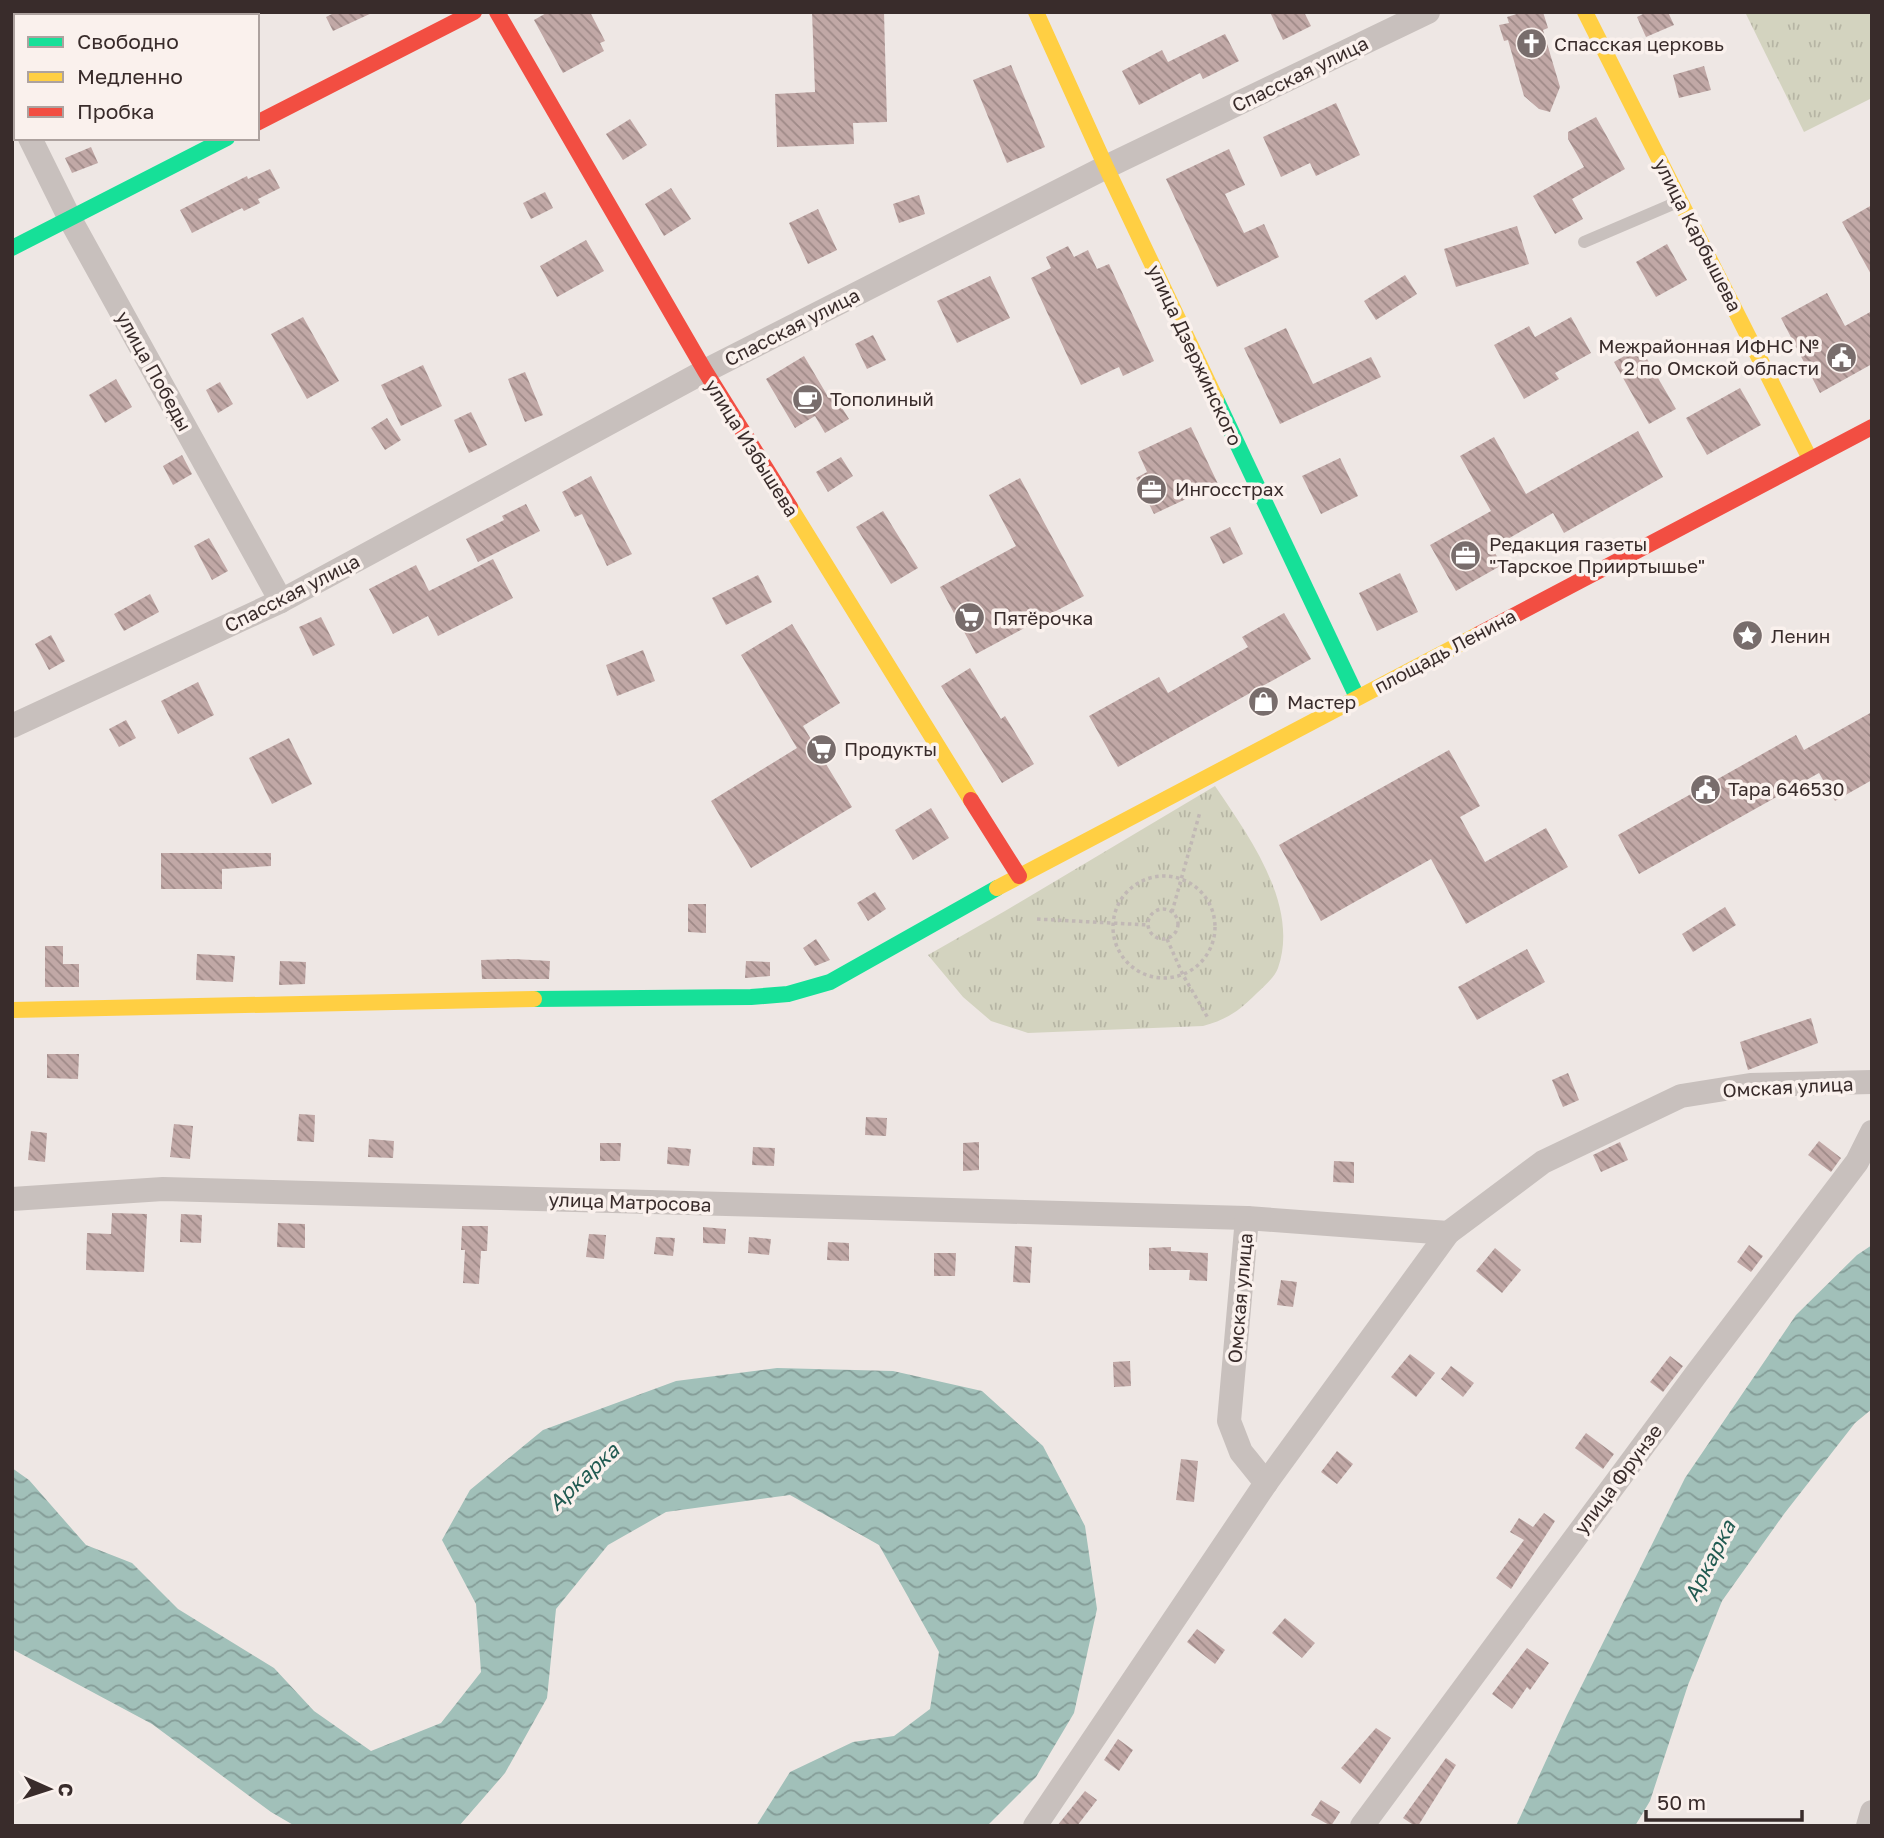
<svg xmlns="http://www.w3.org/2000/svg" width="1884" height="1838" viewBox="0 0 1884 1838" font-family="'Golos Text',sans-serif">
<style>
.grass{fill:url(#grass-tufts)}
.water{fill:url(#water-waves)}
.building{fill:url(#building-back-hatch)}
.lines{fill:none;stroke-linecap:round;stroke-linejoin:round}
.path{stroke:#c1b8b5;stroke-width:3.5;stroke-dasharray:3.5 3.5;stroke-linecap:butt}
.lane{stroke:#c8c0bd;stroke-width:12}
.street{stroke:#c8c0bd;stroke-width:24}
.fast{stroke:#16e098;stroke-width:16}
.slow{stroke:#ffcf43;stroke-width:16}
.jam{stroke:#f24e42;stroke-width:16}
.labels{text-anchor:middle;stroke-width:7;stroke-linejoin:round;paint-order:stroke}
.poi-label{font-size:19px;fill:#392c2b;stroke:#faf1ed;text-anchor:start}
.street-label{font-size:19px;fill:#392c2b;stroke:#faf1ed}
.water-label{font-size:21px;font-style:italic;fill:#215a51;stroke:#faf1ed}
</style>
<defs>
<pattern id="grass-tufts" width="24" height="20" patternUnits="userSpaceOnUse" patternTransform="scale(1.75)"><rect width="24" height="20" fill="#d3d3bf"/><path d="M3 7l-1-3M5 7V3M7 7l1-3M15 17l-1-3M17 17v-4M19 17l1-3" fill="none" stroke="#b6b5a4"/></pattern>
<pattern id="water-waves" width="16" height="10" patternUnits="userSpaceOnUse" patternTransform="scale(1.75)"><rect width="16" height="10" fill="#a1c0b9"/><path d="M0 5q4-4 8 0t8 0" fill="none" stroke="#849c97"/></pattern>
<pattern id="building-back-hatch" width="6" height="6" patternUnits="userSpaceOnUse" patternTransform="scale(1.75)"><rect width="6" height="6" fill="#c1a8a6"/><path d="M-1 5l2 2M0 0l6 6M5-1l2 2" fill="none" stroke="#9e8987"/></pattern>
</defs>
<rect width="100%" height="100%" fill="#eee7e4"/>
<g class="grass">
<polygon points="1745,12 1872,12 1872,98 1804,132"/>
<path d="M 1215,786 C 1248,835 1300,905 1278,968 C 1275,977 1264,986 1257,993 C 1239,1011 1228,1019 1203,1026 L 1028,1033 L 991,1021 L 963,997 L 928,955 L 1005,911 Z"/>
</g>
<g class="water">
<polygon points="1872,1245 1872,1409 1855,1423 1784,1514 1722,1601 1688,1685 1650,1801 1635,1826 1516,1826 1567,1715 1685,1478 1796,1315 1857,1255"/>
<polygon points="777,1368 893,1371 982,1391 1043,1446 1085,1526 1097,1609 1074,1713 1036,1777 987,1826 756,1826 790,1772 853,1742 894,1736 930,1709 939,1652 879,1545 790,1495 666,1512 608,1545 556,1609 547,1698 505,1773 459,1826 295,1826 271,1812 152,1724 12,1649 12,1468 29,1480 86,1545 132,1563 178,1609 274,1668 314,1711 371,1751 441,1723 481,1672 476,1604 442,1540 470,1490 543,1430 676,1381"/>
</g>
<g class="building">
<polygon points="336,12 374,12 333,31 326,17"/>
<polygon points="548,12 590,12 605,41 600,43 604,51 563,73 534,20"/>
<polygon points="812,12 884,12 887,122 853,123 854,144 777,147 775,94 815,92"/>
<polygon points="1270,12 1304,12 1311,26 1283,40"/>
<polygon points="1523,12 1543,12 1548,28 1543,30 1560,87 1550,112 1539,109 1524,96 1508,40 1504,41 1499,25 1509,23 1507,17"/>
<polygon points="1647,12 1668,12 1674,25 1646,37 1637,17"/>
<polygon points="1225,34 1239,61 1203,79 1200,73 1139,105 1122,71 1162,50 1168,62"/>
<polygon points="1011,65 1045,147 1007,163 973,80"/>
<polygon points="1704,66 1711,90 1679,98 1673,75"/>
<polygon points="1336,103 1360,155 1316,176 1310,163 1281,177 1263,137"/>
<polygon points="1596,117 1625,169 1572,199 1583,219 1555,234 1533,196 1584,167 1568,139 1568,132"/>
<polygon points="630,119 647,145 623,160 606,134"/>
<polygon points="91,147 98,163 72,173 65,158"/>
<polygon points="1229,149 1245,185 1225,194 1244,233 1264,224 1279,257 1217,287 1166,179"/>
<polygon points="270,169 280,188 258,199 260,203 244,211 242,208 192,233 180,210 247,176 248,179"/>
<polygon points="671,188 691,219 664,236 645,204"/>
<polygon points="545,192 553,208 531,219 523,203"/>
<polygon points="919,195 925,214 899,223 893,204"/>
<polygon points="1872,205 1872,276 1842,222"/>
<polygon points="818,209 837,250 808,264 789,223"/>
<polygon points="1517,226 1529,264 1456,287 1444,249"/>
<polygon points="586,240 604,271 557,297 540,266"/>
<polygon points="1667,244 1687,280 1656,297 1636,262"/>
<polygon points="1068,246 1074,257 1088,250 1097,269 1109,264 1154,361 1123,376 1119,367 1081,385 1031,278 1051,268 1046,257"/>
<polygon points="1405,275 1417,294 1376,320 1364,301"/>
<polygon points="990,276 1010,318 957,343 937,301"/>
<polygon points="1827,293 1845,326 1872,311 1872,364 1820,393 1781,318"/>
<polygon points="303,317 339,381 307,399 271,334"/>
<polygon points="1571,317 1591,353 1555,373 1559,379 1524,399 1494,345 1529,326 1535,337"/>
<polygon points="1286,328 1313,384 1371,357 1381,377 1280,424 1244,348"/>
<polygon points="873,335 886,360 867,369 855,344"/>
<polygon points="1640,347 1676,409 1649,424 1614,362"/>
<polygon points="804,356 827,395 832,392 849,419 825,433 815,416 795,428 766,379"/>
<polygon points="423,365 442,406 401,426 381,385"/>
<polygon points="525,372 543,415 525,422 508,379"/>
<polygon points="116,379 132,407 105,423 89,395"/>
<polygon points="220,382 233,404 218,413 206,390"/>
<polygon points="1740,388 1761,425 1707,455 1686,418"/>
<polygon points="471,412 487,445 469,453 454,420"/>
<polygon points="387,418 401,440 385,450 371,428"/>
<polygon points="1191,427 1218,484 1154,514 1136,478 1147,472 1138,452"/>
<polygon points="1638,431 1663,477 1564,533 1553,513 1492,548 1502,565 1456,591 1430,545 1491,511 1460,456 1494,437 1526,494"/>
<polygon points="182,455 192,474 173,485 163,466"/>
<polygon points="841,457 853,476 828,492 816,472"/>
<polygon points="1340,458 1358,496 1321,514 1302,476"/>
<polygon points="591,476 632,554 607,566 582,514 575,517 562,492"/>
<polygon points="1020,478 1084,596 976,654 940,587 1016,546 989,495"/>
<polygon points="526,504 540,531 478,562 466,539 504,520 502,516"/>
<polygon points="883,511 918,568 891,584 856,527"/>
<polygon points="1230,527 1243,554 1223,564 1210,537"/>
<polygon points="209,538 228,571 212,580 194,546"/>
<polygon points="493,559 513,598 438,636 428,616 393,634 369,589 416,565 429,591"/>
<polygon points="1400,573 1418,612 1377,631 1359,593"/>
<polygon points="758,575 772,602 726,625 712,598"/>
<polygon points="150,594 159,612 124,631 114,614"/>
<polygon points="1284,613 1311,659 1118,767 1089,716 1159,677 1168,693 1248,647 1242,637"/>
<polygon points="321,617 335,645 313,656 299,627"/>
<polygon points="792,624 840,703 803,726 852,807 751,868 711,801 797,748 741,655"/>
<polygon points="51,635 65,661 49,670 35,644"/>
<polygon points="643,650 655,681 617,696 606,665"/>
<polygon points="970,668 1001,719 1005,716 1034,764 1002,783 941,686"/>
<polygon points="198,682 214,715 178,734 161,701"/>
<polygon points="1872,712 1872,780 1835,801 1819,773 1639,874 1618,835 1796,735 1804,750"/>
<polygon points="126,720 136,738 119,747 109,729"/>
<polygon points="289,738 312,784 272,804 249,758"/>
<polygon points="1449,750 1480,806 1460,817 1485,862 1546,828 1568,867 1466,924 1431,859 1321,921 1279,845"/>
<polygon points="931,808 949,838 913,860 895,830"/>
<polygon points="161,853 271,853 271,866 222,869 222,889 161,889"/>
<polygon points="875,892 886,909 868,921 857,903"/>
<polygon points="688,904 706,904 706,933 688,932"/>
<polygon points="1725,907 1736,925 1693,952 1682,934"/>
<polygon points="816,939 830,960 815,966 803,948"/>
<polygon points="45,946 63,946 63,964 79,964 79,987 45,987"/>
<polygon points="1527,949 1545,982 1477,1020 1458,987"/>
<polygon points="197,954 235,956 233,982 196,980"/>
<polygon points="514,959 550,961 549,979 482,979 481,960"/>
<polygon points="280,961 306,962 305,984 279,985"/>
<polygon points="746,961 770,962 770,976 745,978"/>
<polygon points="1811,1018 1818,1043 1748,1070 1740,1042"/>
<polygon points="47,1054 79,1054 78,1079 47,1078"/>
<polygon points="1568,1073 1579,1100 1563,1107 1552,1080"/>
<polygon points="299,1114 315,1115 314,1142 297,1141"/>
<polygon points="866,1117 887,1118 886,1136 865,1135"/>
<polygon points="174,1124 193,1126 190,1159 170,1157"/>
<polygon points="31,1131 47,1133 45,1162 28,1160"/>
<polygon points="369,1139 394,1141 393,1158 368,1157"/>
<polygon points="1819,1141 1841,1158 1831,1172 1808,1155"/>
<polygon points="979,1142 979,1170 963,1171 963,1143"/>
<polygon points="1620,1142 1628,1160 1601,1172 1593,1155"/>
<polygon points="600,1143 621,1143 620,1161 600,1161"/>
<polygon points="668,1147 691,1149 689,1166 667,1164"/>
<polygon points="753,1147 775,1148 774,1166 752,1165"/>
<polygon points="1334,1161 1354,1162 1354,1183 1333,1182"/>
<polygon points="112,1213 147,1214 144,1272 86,1270 87,1233 111,1234"/>
<polygon points="181,1214 202,1215 201,1243 180,1242"/>
<polygon points="278,1223 305,1224 305,1248 277,1247"/>
<polygon points="462,1226 488,1226 487,1251 481,1251 479,1284 463,1283 465,1250 461,1250"/>
<polygon points="703,1227 726,1229 725,1244 703,1243"/>
<polygon points="589,1234 606,1235 604,1259 586,1257"/>
<polygon points="656,1237 675,1238 673,1256 654,1254"/>
<polygon points="749,1237 771,1239 769,1255 748,1253"/>
<polygon points="828,1242 849,1243 849,1261 827,1260"/>
<polygon points="1749,1245 1763,1256 1751,1272 1737,1262"/>
<polygon points="1015,1246 1032,1247 1030,1283 1013,1282"/>
<polygon points="1171,1247 1171,1251 1208,1253 1207,1281 1189,1280 1190,1270 1149,1270 1149,1248"/>
<polygon points="1495,1248 1521,1270 1502,1293 1476,1271"/>
<polygon points="934,1253 956,1253 955,1276 934,1276"/>
<polygon points="1281,1280 1297,1282 1293,1307 1277,1305"/>
<polygon points="1410,1354 1435,1373 1416,1397 1391,1377"/>
<polygon points="1670,1356 1683,1366 1663,1392 1650,1382"/>
<polygon points="1130,1361 1131,1386 1114,1387 1113,1362"/>
<polygon points="1451,1366 1474,1383 1463,1397 1441,1379"/>
<polygon points="1586,1433 1614,1454 1603,1469 1575,1448"/>
<polygon points="1337,1451 1353,1464 1337,1484 1321,1472"/>
<polygon points="1181,1459 1198,1461 1194,1502 1176,1500"/>
<polygon points="1544,1513 1555,1521 1511,1589 1496,1578 1524,1540 1510,1532 1519,1518 1533,1527"/>
<polygon points="1285,1618 1315,1643 1302,1658 1272,1633"/>
<polygon points="1197,1629 1225,1650 1215,1664 1187,1642"/>
<polygon points="1527,1648 1549,1663 1530,1690 1527,1687 1512,1709 1492,1694"/>
<polygon points="1376,1728 1391,1738 1360,1784 1341,1768"/>
<polygon points="1118,1739 1133,1750 1119,1771 1104,1760"/>
<polygon points="1446,1758 1456,1765 1418,1826 1415,1826 1403,1818"/>
<polygon points="1085,1791 1097,1800 1077,1826 1057,1826"/>
<polygon points="1321,1800 1340,1812 1331,1826 1311,1815"/>
</g>
<g class="lines">
<g class="path">
<circle cx="1164" cy="927" r="51"/>
<circle cx="1163" cy="924" r="15"/>
<polyline points="1172,912 1200,812"/>
<polyline points="1037,919 1148,925"/>
<polyline points="1167,939 1183,975 1208,1018"/>
</g>
<polyline class="lane" points="1584,242 1680,201"/>
<g class="street">
<polyline points="12,102 16,109"/>
<polyline points="30,138 70,219 281,601"/>
<polyline points="12,726 281,601 705,371 1106,167 1428,12"/>
<polyline points="12,1199 163,1189 1247,1218"/>
<polyline points="1266,1483 1241,1452 1229,1421 1247,1218 1448,1233"/>
<polyline points="1035,1826 1266,1483 1448,1233 1543,1162 1681,1096 1750,1085 1872,1082"/>
<polyline points="1362,1826 1697,1373 1857,1162 1872,1132"/>
<polyline points="1868,1826 1872,1812"/>
</g>
<g class="fast">
<polyline points="12,248 227,138"/>
<polyline points="1216,399 1357,697"/>
<polyline points="534,999 751,997 788,994 830,982 997,888"/>
</g>
<g class="slow">
<polyline points="1036,12 1106,167 1216,399"/>
<polyline points="1585,12 1810,459"/>
<polyline points="790,507 971,800"/>
<polyline points="997,888 1479,634"/>
<polyline points="12,1010 534,999"/>
</g>
<g class="jam">
<polyline points="497,12 705,371 790,507"/>
<polyline points="257,123 474,12"/>
<polyline points="1479,634 1872,427"/>
<polyline points="971,800 1019,876"/>
</g>
</g>
<defs>
<symbol id="church-disc" viewBox="-11 -11 22 22"><circle r="9.5" fill="#786d6c" stroke="#faf1ed"/><path d="M-1.2-6h2.4v3.5h3.3v2.4h-3.3V6h-2.4V-.1h-3.3v-2.4h3.3Z" fill="#fff"/></symbol>
<symbol id="civic-disc" viewBox="-11 -11 22 22"><circle r="9.5" fill="#786d6c" stroke="#faf1ed"/><path d="M-.6-6.5H3V-4.5H.6V-3L4-1V1h2V6H-6V1h2V-1L-.6-3ZM-1.2 2.5V6h2.4V2.5Z" fill="#fff"/></symbol>
<symbol id="cafe-disc" viewBox="-11 -11 22 22"><circle r="9.5" fill="#786d6c" stroke="#faf1ed"/><path d="M-5.5-4.5H6V0H3Q3 3.5 0 3.5H-2.5Q-5.5 3.5-5.5 0ZM3-3.2v2h1.7v-2ZM-6 4.5H4V6H-6Z" fill="#fff"/></symbol>
<symbol id="office-disc" viewBox="-11 -11 22 22"><circle r="9.5" fill="#786d6c" stroke="#faf1ed"/><path d="M-6-3h4V-5.5h4V-3h4V5H-6ZM-1-4.5V-3h2v-1.5ZM-6 0V1H6V0Z" fill="#fff"/></symbol>
<symbol id="supermarket-disc" viewBox="-11 -11 22 22"><circle r="9.5" fill="#786d6c" stroke="#faf1ed"/><path d="M-6-5.5h2.5l.6 2H6L4.5 2H-2.5L-4.4-4H-6ZM-1.5 3.2a1.3 1.3 0 1 0 .1 0ZM3 3.2a1.3 1.3 0 1 0 .1 0Z" fill="#fff"/></symbol>
<symbol id="sight-disc" viewBox="-11 -11 22 22"><circle r="9.5" fill="#786d6c" stroke="#faf1ed"/><path d="M0-6L1.8-2.2L6-1.7L2.9 1.2L3.7 5.4L0 3.3L-3.7 5.4L-2.9 1.2L-6-1.7L-1.8-2.2Z" fill="#fff"/></symbol>
<symbol id="shop-disc" viewBox="-11 -11 22 22"><circle r="9.5" fill="#786d6c" stroke="#faf1ed"/><path d="M-5-2.5h2.3a2.7 3.5 0 0 1 5.4 0H5L5.5 6h-11ZM-1.5-2.5h3a1.5 2.3 0 0 0-3 0Z" fill="#fff"/></symbol>
</defs>
<g fill-rule="evenodd">
<use href="#church-disc" x="1514" y="26" width="35" height="35"/>
<use href="#civic-disc" x="1824" y="340" width="35" height="35"/>
<use href="#cafe-disc" x="790" y="382" width="35" height="35"/>
<use href="#office-disc" x="1134" y="472" width="35" height="35"/>
<use href="#office-disc" x="1448" y="538" width="35" height="35"/>
<use href="#supermarket-disc" x="952" y="600" width="35" height="35"/>
<use href="#sight-disc" x="1730" y="618" width="35" height="35"/>
<use href="#shop-disc" x="1246" y="684" width="35" height="35"/>
<use href="#supermarket-disc" x="804" y="732" width="35" height="35"/>
<use href="#civic-disc" x="1688" y="772" width="35" height="35"/>
</g>
<g class="labels">
<g class="poi-label">
<text x="1554" y="51">Спасская церковь</text>
<text x="1819" y="353" text-anchor="end">Межрайонная ИФНС №<tspan x="1819" dy="22">2 по Омской области</tspan></text>
<text x="830" y="406">Тополиный</text>
<text x="1175" y="496">Ингосстрах</text>
<text x="1489" y="551">Редакция газеты<tspan x="1489" dy="22">"Тарское Прииртышье"</tspan></text>
<text x="993" y="625">Пятёрочка</text>
<text x="1771" y="643">Ленин</text>
<text x="1287" y="709">Мастер</text>
<text x="844" y="756">Продукты</text>
<text x="1728" y="796">Тара 646530</text>
</g>
<g class="street-label">
<text transform="translate(1300 74) rotate(-26)" y="7">Спасская улица</text>
<text transform="translate(1698 235) rotate(63)" y="7">улица Карбышева</text>
<text transform="translate(792 327) rotate(-27)" y="7">Спасская улица</text>
<text transform="translate(1195 355) rotate(65)" y="7">улица Дзержинского</text>
<text transform="translate(154 371) rotate(61)" y="7">улица Победы</text>
<text transform="translate(752 448) rotate(58)" y="7">улица Избышева</text>
<text transform="translate(292 593) rotate(-27)" y="7">Спасская улица</text>
<text transform="translate(1445 651) rotate(-28)" y="7">площадь Ленина</text>
<text transform="translate(1788 1087) rotate(-3)" y="7">Омская улица</text>
<text transform="translate(630 1202) rotate(2)" y="7">улица Матросова</text>
<text transform="translate(1240 1298) rotate(-85)" y="7">Омская улица</text>
<text transform="translate(1618 1479) rotate(-53)" y="7">улица Фрунзе</text>
</g>
<g class="water-label">
<text transform="translate(584 1477) rotate(-43)" y="7">Аркарка</text>
<text transform="translate(1710 1561) rotate(-63)" y="7">Аркарка</text>
</g>
</g>
<rect width="1884" height="1838" fill="none" stroke="#392c2b" stroke-width="28"/>
<rect x="14" y="14" width="245" height="126" fill="#faf1ed" stroke="#ada29f" stroke-width="2"/>
<rect x="28" y="37" width="35" height="10" fill="#16e098" stroke="#ada29f" stroke-width="2"/>
<text x="77" y="49" font-size="21" fill="#392c2b">Свободно</text>
<rect x="28" y="72" width="35" height="10" fill="#ffcf43" stroke="#ada29f" stroke-width="2"/>
<text x="77" y="84" font-size="21" fill="#392c2b">Медленно</text>
<rect x="28" y="107" width="35" height="10" fill="#f24e42" stroke="#ada29f" stroke-width="2"/>
<text x="77" y="119" font-size="21" fill="#392c2b">Пробка</text>
<g transform="translate(49 1789) rotate(93)" stroke="#faf1ed" stroke-width="5" paint-order="stroke">
<path d="M0-5L12 26L0 18L-12 26Z" fill="#392c2b"/>
<text y="-10" font-size="19" font-weight="bold" text-anchor="middle" fill="#392c2b">С</text>
</g>
<path d="M1646 1810v10h156v-10" fill="none" stroke="#392c2b" stroke-width="3.5"/>
<text x="1657" y="1810" font-size="21" fill="#392c2b" stroke="#faf1ed" stroke-width="5" paint-order="stroke">50 m</text>
</svg>
